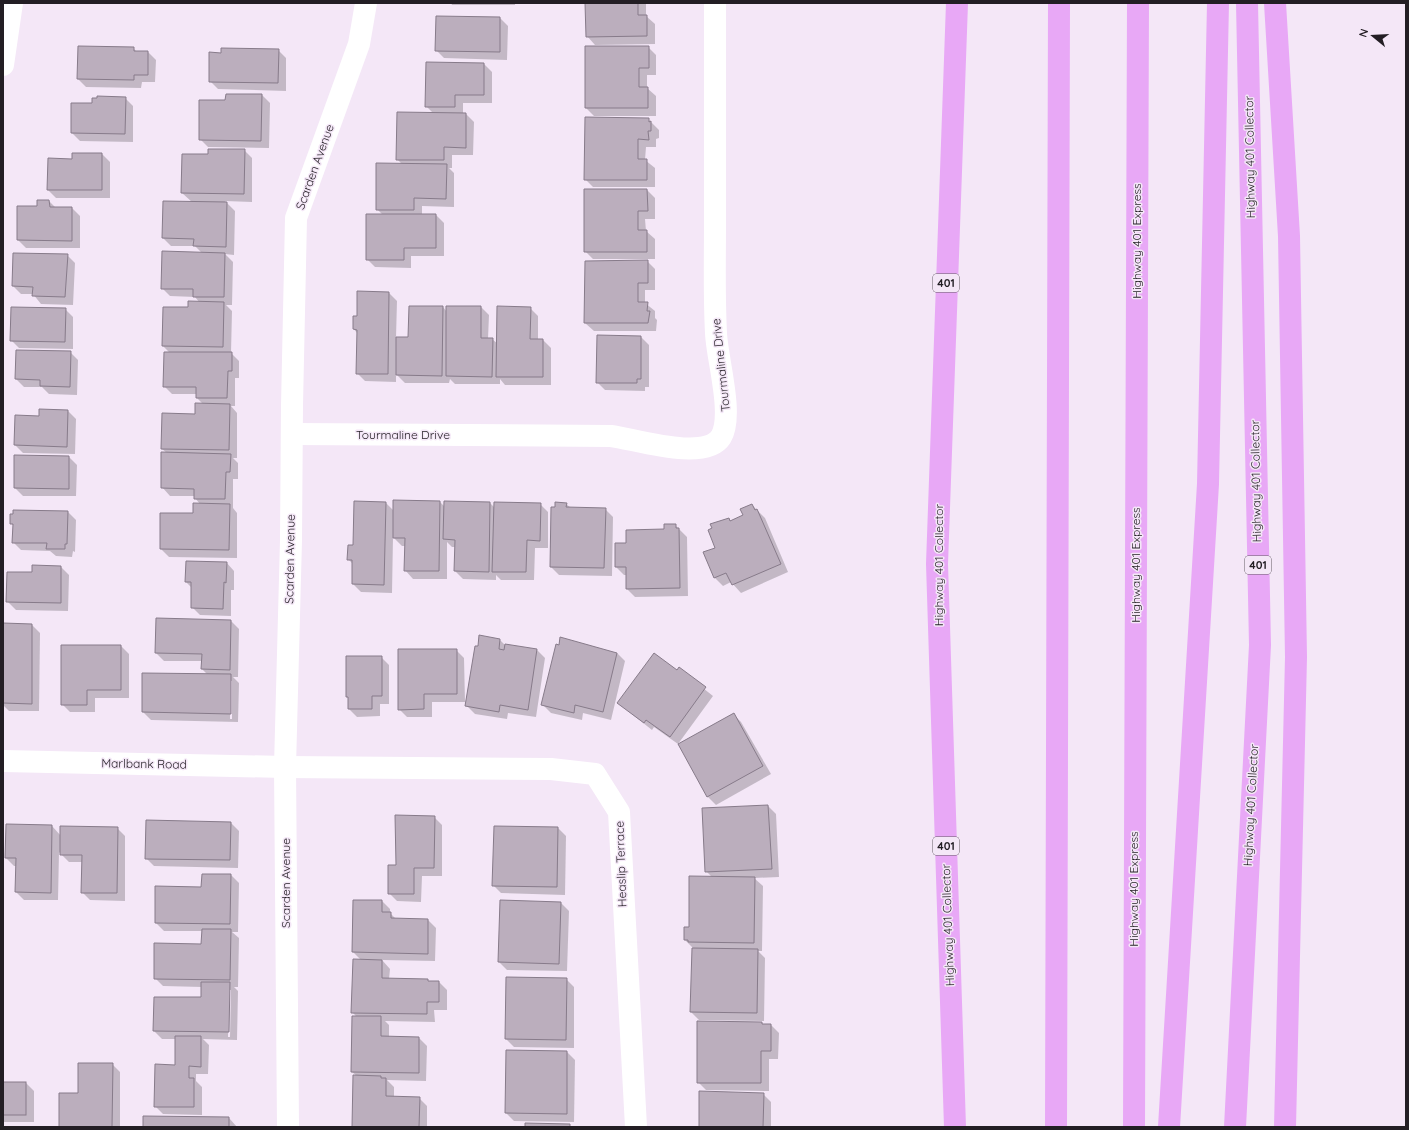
<svg xmlns="http://www.w3.org/2000/svg" width="1409" height="1130" viewBox="0 0 1409 1130" font-family="Quicksand,sans-serif">
<style>
.shadow{fill:#0003;fill-rule:evenodd}
.building{fill:#bbaebd;stroke:#877b8a}
.lines{fill:none;stroke-linecap:round;stroke-linejoin:round}
.minor{stroke:#fff;stroke-width:22}
.highway{stroke:#e8a8f6;stroke-width:22}
.labels{text-anchor:middle;stroke-width:3;stroke-linejoin:round;paint-order:stroke}
.shield{fill:#f4e7f7;stroke:#625a63;stroke-width:1}
.shield-label{font-size:11px;font-weight:bold;fill:#231e24}
.street-label{font-size:12px;fill:#231e24;stroke:#f4e7f7}
</style>
<rect width="100%" height="100%" fill="#f4e7f7"/>
<g class="shadow">
<polygon points="451,3 515,3 515,5 452,5"/>
<polygon points="586,3 655,3 646,4 646,16 655,24 655,44 595,45 587,36"/>
<polygon points="500,18 508,26 507,60 444,58 436,50"/>
<polygon points="648,47 656,55 656,75 647,75 647,88 656,96 656,116 594,116 586,108"/>
<polygon points="133,48 137,52 148,52 156,60 155,82 142,82 141,88 86,87 78,79"/>
<polygon points="278,50 286,58 286,91 218,89 210,81 222,54"/>
<polygon points="484,64 492,72 492,103 463,103 463,114 466,114 474,122 473,155 452,155 452,168 449,168 454,173 454,207 422,206 422,215 436,215 444,223 444,256 411,256 411,268 375,267 367,259 383,215 377,209 402,164 397,159 434,114 426,106"/>
<polygon points="262,95 270,103 269,148 208,147 200,139 226,101"/>
<polygon points="125,98 133,106 133,142 80,141 72,133 93,104"/>
<polygon points="648,119 659,130 659,138 656,139 656,147 646,147 645,160 655,168 655,187 593,187 585,179"/>
<polygon points="244,150 252,158 252,202 225,201 235,211 234,255 225,254 233,262 232,305 226,305 232,311 231,353 239,361 239,378 235,378 235,406 231,406 237,413 237,458 233,458 238,463 238,479 233,479 233,508 237,513 237,558 169,557 161,549 194,514 200,504 195,498 195,496 170,496 162,487 167,453 162,449 196,415 203,404 197,398 197,394 172,394 164,386 170,353 163,346 189,308 200,303 195,297 170,296 162,288 202,253 195,246 171,246 163,238 192,202 182,193 209,155"/>
<polygon points="102,154 110,162 110,198 56,198 48,190 73,160"/>
<polygon points="585,190 647,190 655,198 655,219 645,219 646,231 655,239 655,259 593,259 585,251"/>
<polygon points="49,201 56,208 72,208 80,216 80,248 26,248 18,240 38,208"/>
<polygon points="67,255 75,263 73,305 41,304 33,294 21,294 13,286"/>
<polygon points="647,261 655,269 655,290 645,290 645,303 655,311 655,318 657,320 656,331 594,331 585,323"/>
<polygon points="389,293 397,301 396,338 409,338 443,307 447,312 481,307 489,315 488,339 492,339 498,344 530,308 538,316 538,340 543,340 551,348 551,385 505,385 500,379 500,384 455,384 450,379 449,383 405,383 396,374 396,382 365,381 357,373 357,333 354,329 358,317"/>
<polygon points="65,309 73,317 73,349 19,348 11,340"/>
<polygon points="641,337 649,345 649,387 645,387 645,391 605,390 597,382"/>
<polygon points="70,352 78,360 77,395 49,394 42,387 24,387 16,379"/>
<polygon points="68,411 76,419 75,454 23,453 15,445 40,417"/>
<polygon points="69,457 77,465 76,496 23,496 15,488"/>
<polygon points="440,502 445,507 490,503 495,508 540,504 548,512 548,548 535,548 534,580 501,580 496,575 496,580 463,579 455,571 456,547 452,547 447,542 447,579 413,579 405,570 406,546 402,546 393,537 392,593 361,592 353,584 353,564 348,559 354,546 386,503 394,511"/>
<polygon points="566,504 571,508 605,509 613,517 612,576 559,575 551,567"/>
<polygon points="752,505 765,518 788,572 741,593 731,582 723,586 715,578 705,553 716,548 729,519 731,521 744,516"/>
<polygon points="68,512 76,520 75,552 73,551 72,557 56,556 50,551 21,550 13,542 14,526 11,523"/>
<polygon points="675,525 687,537 688,596 635,597 627,589 627,575 624,575 616,567 627,544"/>
<polygon points="226,562 234,571 234,590 231,590 231,616 200,615 192,607 192,588 186,582"/>
<polygon points="61,567 69,575 68,611 16,610 8,602 33,573"/>
<path d="M 231,621 L 239,629 L 238,677 L 233,677 L 239,683 L 238,722 L 151,720 L 143,712 L 208,675 L 202,669 L 202,661 L 164,661 L 156,653 ZM 230,681 L 232,681 L 232,719 L 230,719 Z"/>
<polygon points="3,624 32,625 40,633 39,711 9,711 3,705"/>
<polygon points="500,640 505,645 537,650 545,658 536,717 508,713 507,719 475,714 467,706"/>
<polygon points="121,646 129,654 129,698 95,698 95,712 70,712 62,704"/>
<polygon points="456,650 464,658 465,702 432,702 432,717 407,717 399,709"/>
<polygon points="617,653 625,661 611,720 583,713 582,720 551,713 543,705"/>
<polygon points="381,657 389,665 389,704 380,704 380,716 357,717 349,709 348,698 347,696"/>
<polygon points="679,669 713,696 678,744 654,727 652,730 618,703 678,672"/>
<polygon points="733,714 741,722 771,774 716,805 708,797 679,745"/>
<polygon points="768,806 776,814 779,877 754,878 763,886 762,951 758,951 765,958 764,1021 699,1020 691,1012 694,949 685,940 713,878 706,871"/>
<polygon points="434,817 442,825 442,876 422,876 421,902 397,901 389,893 397,866"/>
<polygon points="231,823 239,831 238,868 154,866 146,858"/>
<polygon points="52,826 61,836 117,828 125,836 125,901 90,900 82,892 82,862 69,862 59,852 58,900 24,900 16,892 17,866 14,866 6,858"/>
<polygon points="495,827 558,828 566,836 565,895 501,893 493,885"/>
<path d="M 231,875 L 239,883 L 238,932 L 232,932 L 239,938 L 238,987 L 234,987 L 238,991 L 237,1040 L 203,1039 L 209,1045 L 208,1074 L 196,1074 L 196,1081 L 202,1087 L 202,1115 L 163,1114 L 155,1106 L 176,1066 L 176,1039 L 162,1039 L 154,1031 L 202,998 L 202,987 L 163,986 L 155,978 L 202,945 L 202,931 L 164,931 L 156,923 L 202,888 ZM 229,990 L 231,990 L 230,1037 L 228,1037 Z"/>
<polygon points="382,901 390,909 390,913 397,920 428,920 436,928 435,961 382,960 390,969 389,979 427,980 429,982 439,982 447,990 447,1010 434,1010 435,1022 385,1021 389,1025 389,1037 419,1038 427,1046 426,1081 387,1080 394,1087 394,1097 419,1098 427,1106 427,1127 353,1127 357,1076 352,1072 357,1017 352,1012 361,960 353,952"/>
<polygon points="561,903 569,911 567,971 507,970 499,962"/>
<polygon points="566,979 574,987 574,1048 514,1047 506,1039"/>
<polygon points="762,1023 764,1025 771,1025 779,1033 778,1059 769,1059 769,1091 706,1090 698,1082"/>
<polygon points="567,1052 575,1060 574,1122 514,1121 506,1113"/>
<polygon points="112,1064 120,1072 120,1127 60,1127 79,1094"/>
<polygon points="3,1083 26,1083 34,1091 34,1122 3,1122"/>
<polygon points="763,1094 771,1102 771,1127 700,1127"/>
<polygon points="229,1118 237,1127 144,1127"/>
</g>
<g class="building">
<polygon points="585,3 638,3 638,15 647,15 647,36 586,37"/>
<polygon points="436,16 500,17 500,52 435,51"/>
<polygon points="78,46 134,47 134,51 148,51 148,75 134,75 134,80 77,79"/>
<polygon points="585,46 649,46 649,68 639,68 639,87 648,87 648,108 585,108"/>
<polygon points="221,48 279,49 278,83 209,82 209,52 221,53"/>
<polygon points="426,62 484,63 484,95 455,95 455,107 425,107"/>
<polygon points="226,94 262,94 261,141 199,140 199,100 225,100"/>
<polygon points="97,96 126,97 125,134 71,133 71,103 92,103 92,98 97,98"/>
<polygon points="397,112 466,113 466,148 444,147 444,160 396,160"/>
<polygon points="585,117 649,118 649,122 651,121 651,131 648,131 649,140 638,139 638,159 647,159 647,180 584,180"/>
<polygon points="208,149 245,149 244,194 181,193 182,154 208,154"/>
<polygon points="72,153 102,153 102,190 47,190 48,158 72,159"/>
<polygon points="376,163 447,164 446,199 414,198 414,210 376,210"/>
<polygon points="584,189 647,189 648,211 638,211 638,230 647,230 647,252 584,252"/>
<polygon points="37,200 49,200 50,207 72,207 72,241 17,240 17,206 37,206"/>
<polygon points="163,201 227,202 226,247 193,246 194,239 162,238"/>
<polygon points="366,214 436,214 436,248 404,248 404,260 366,260"/>
<polygon points="162,251 225,253 224,297 193,297 193,289 161,289"/>
<polygon points="13,253 68,254 65,297 32,296 33,287 12,286"/>
<polygon points="648,260 648,283 638,283 638,302 648,302 647,311 650,311 648,323 584,323 585,261"/>
<polygon points="357,291 389,292 388,374 356,374 357,330 353,329 353,316 357,316"/>
<polygon points="188,301 224,302 223,347 162,346 163,307 188,307"/>
<polygon points="409,306 443,306 442,376 396,375 396,337 408,337"/>
<polygon points="446,306 481,306 481,338 493,338 492,377 446,376"/>
<polygon points="497,306 531,307 530,339 543,339 543,377 496,377"/>
<polygon points="11,307 66,308 65,342 10,341"/>
<polygon points="597,335 641,336 641,379 637,379 637,383 596,383"/>
<polygon points="16,350 71,351 70,387 40,386 40,380 15,379"/>
<polygon points="164,352 232,352 232,371 228,371 227,398 196,398 196,387 163,387"/>
<polygon points="195,403 230,404 229,450 161,449 162,413 195,414"/>
<polygon points="39,409 68,410 67,447 14,445 15,415 39,416"/>
<polygon points="161,452 231,454 230,472 226,472 225,499 194,499 194,489 161,488"/>
<polygon points="14,455 69,456 69,489 14,488"/>
<polygon points="393,500 440,501 439,571 404,571 405,538 393,538"/>
<polygon points="354,501 386,502 384,585 352,584 352,560 347,560 348,545 353,545"/>
<polygon points="444,501 490,502 489,572 454,571 455,540 443,539"/>
<polygon points="494,502 541,503 540,541 527,540 526,572 492,572"/>
<polygon points="555,502 567,503 566,507 606,508 604,568 550,567 551,507 555,507"/>
<polygon points="193,503 230,504 229,550 160,549 160,513 193,513"/>
<polygon points="752,504 755,510 757,509 781,564 732,585 726,573 714,578 703,552 715,548 708,530 712,528 710,524 729,518 730,521 743,515 740,509"/>
<polygon points="13,510 68,511 67,544 65,544 65,549 46,549 47,543 12,543 13,524 10,524 10,514 13,514"/>
<polygon points="664,524 676,524 676,528 679,528 680,588 626,589 626,567 615,567 615,543 626,543 626,530 664,529"/>
<polygon points="186,561 227,562 226,583 224,582 223,609 191,608 191,582 185,582"/>
<polygon points="32,565 61,566 61,603 6,602 7,572 32,572"/>
<polygon points="156,618 231,620 230,670 201,669 202,654 155,653"/>
<polygon points="3,623 32,624 32,704 3,703"/>
<polygon points="479,635 500,639 499,649 504,650 505,644 537,649 528,710 500,705 499,712 465,706 475,646 478,646"/>
<polygon points="560,637 617,653 603,712 575,705 574,713 541,705 556,644 559,645"/>
<polygon points="61,645 121,645 121,690 87,690 87,705 61,705"/>
<polygon points="398,649 457,649 457,694 424,694 424,709 398,710"/>
<polygon points="654,653 677,670 679,667 706,687 670,737 646,720 644,723 617,703"/>
<polygon points="346,656 382,656 382,696 372,696 372,709 348,709 348,697 346,697"/>
<polygon points="142,673 231,674 231,714 142,712"/>
<polygon points="734,713 763,766 707,797 678,744"/>
<polygon points="768,805 772,869 705,872 702,808"/>
<polygon points="395,815 435,816 434,868 414,868 414,894 388,894 388,865 396,865"/>
<polygon points="146,820 231,822 230,860 145,859"/>
<polygon points="6,824 52,825 51,893 15,892 16,858 5,858"/>
<polygon points="60,826 118,827 117,893 81,893 82,855 60,855"/>
<polygon points="494,826 558,827 557,887 492,886"/>
<polygon points="202,874 231,874 230,924 155,923 155,886 201,887"/>
<polygon points="689,876 755,877 754,943 688,942 688,940 684,940 684,927 689,927"/>
<polygon points="353,900 382,900 382,912 391,912 391,918 428,919 428,954 352,952"/>
<polygon points="500,900 561,902 559,964 498,962"/>
<polygon points="202,929 231,929 230,980 154,979 154,943 201,944"/>
<polygon points="692,948 758,949 757,1013 690,1012"/>
<polygon points="353,959 382,960 382,978 428,979 428,981 439,981 439,1002 427,1002 427,1014 351,1013"/>
<polygon points="506,977 567,978 566,1040 505,1039"/>
<polygon points="201,982 230,982 229,1032 153,1031 154,997 201,997"/>
<polygon points="352,1016 381,1016 381,1036 419,1037 419,1073 351,1072"/>
<polygon points="697,1021 762,1022 762,1024 771,1024 771,1051 761,1051 761,1083 697,1083"/>
<polygon points="175,1036 201,1036 201,1067 189,1066 189,1078 194,1078 194,1107 154,1107 155,1064 175,1065"/>
<polygon points="506,1050 567,1051 567,1114 505,1113"/>
<polygon points="78,1063 113,1063 112,1127 59,1127 59,1093 78,1093"/>
<polygon points="353,1075 381,1076 381,1078 386,1078 386,1096 420,1097 419,1127 352,1127"/>
<rect x="3" y="1082" width="23" height="33"/>
<polygon points="699,1091 764,1093 763,1127 699,1127"/>
<polygon points="143,1116 229,1117 229,1127 143,1127"/>
<polygon points="525,1123 570,1124 570,1127 525,1127"/>
</g>
<g class="lines">
<g class="minor">
<polyline points="3,65 12,3"/>
<path d="M 292,434 L 611,436 C 635,439 705,462 721,437 C 734,415 717,359 716,333 C 714,296 715,260 715,224 C 715,150 715,77 715,3"/>
<polyline points="3,761 285,767 551,769 595,774 619,812 636,1127"/>
<polyline points="288,1127 285,767 291,540 292,406 296,218 359,44 366,3"/>
</g>
<g class="highway">
<polyline points="1275,3 1289,236 1296,657 1285,1127"/>
<polyline points="955,1127 937,564 957,3"/>
<polyline points="1056,1127 1059,3"/>
<polyline points="1134,1127 1138,3"/>
<polyline points="1169,1127 1208,484 1218,3"/>
<polyline points="1235,1127 1260,645 1247,3"/>
</g>
</g>
<g class="labels">
<g class="shield">
<rect x="933" y="274" width="26" height="18" rx="3"/>
<rect x="1245" y="556" width="26" height="18" rx="3"/>
<rect x="933" y="837" width="26" height="18" rx="3"/>
</g>
<g class="shield-label">
<text x="946" y="287">401</text>
<text x="1258" y="569">401</text>
<text x="946" y="850">401</text>
</g>
<g class="street-label">
<text transform="translate(1250 157) rotate(-91)" y="4">Highway 401 Collector</text>
<text transform="translate(315 167) rotate(-70)" y="4">Scarden Avenue</text>
<text transform="translate(1137 241) rotate(-90)" y="4">Highway 401 Express</text>
<text transform="translate(721 365) rotate(-96)" y="4">Tourmaline Drive</text>
<text x="403" y="439">Tourmaline Drive</text>
<text transform="translate(1256 481) rotate(-91)" y="4">Highway 401 Collector</text>
<text transform="translate(290 559) rotate(-89)" y="4">Scarden Avenue</text>
<text transform="translate(939 565) rotate(-90)" y="4">Highway 401 Collector</text>
<text transform="translate(1136 565) rotate(-90)" y="4">Highway 401 Express</text>
<text transform="translate(144 764) rotate(1)" y="4">Marlbank Road</text>
<text transform="translate(1251 805) rotate(-87)" y="4">Highway 401 Collector</text>
<text transform="translate(621 864) rotate(-92)" y="4">Heaslip Terrace</text>
<text transform="translate(286 883) rotate(-90)" y="4">Scarden Avenue</text>
<text transform="translate(1134 889) rotate(-90)" y="4">Highway 401 Express</text>
<text transform="translate(948 925) rotate(-92)" y="4">Highway 401 Collector</text>
</g>
</g>
<rect width="1409" height="1130" fill="none" stroke="#231e24" stroke-width="8"/>
<g transform="translate(1373 36) rotate(288)" stroke="#f4e7f7" stroke-width="3" paint-order="stroke">
<path d="M0-3L7 15L0 10L-7 15Z" fill="#231e24"/>
<text y="-6" font-size="11" font-weight="bold" text-anchor="middle" fill="#231e24">N</text>
</g>
</svg>
